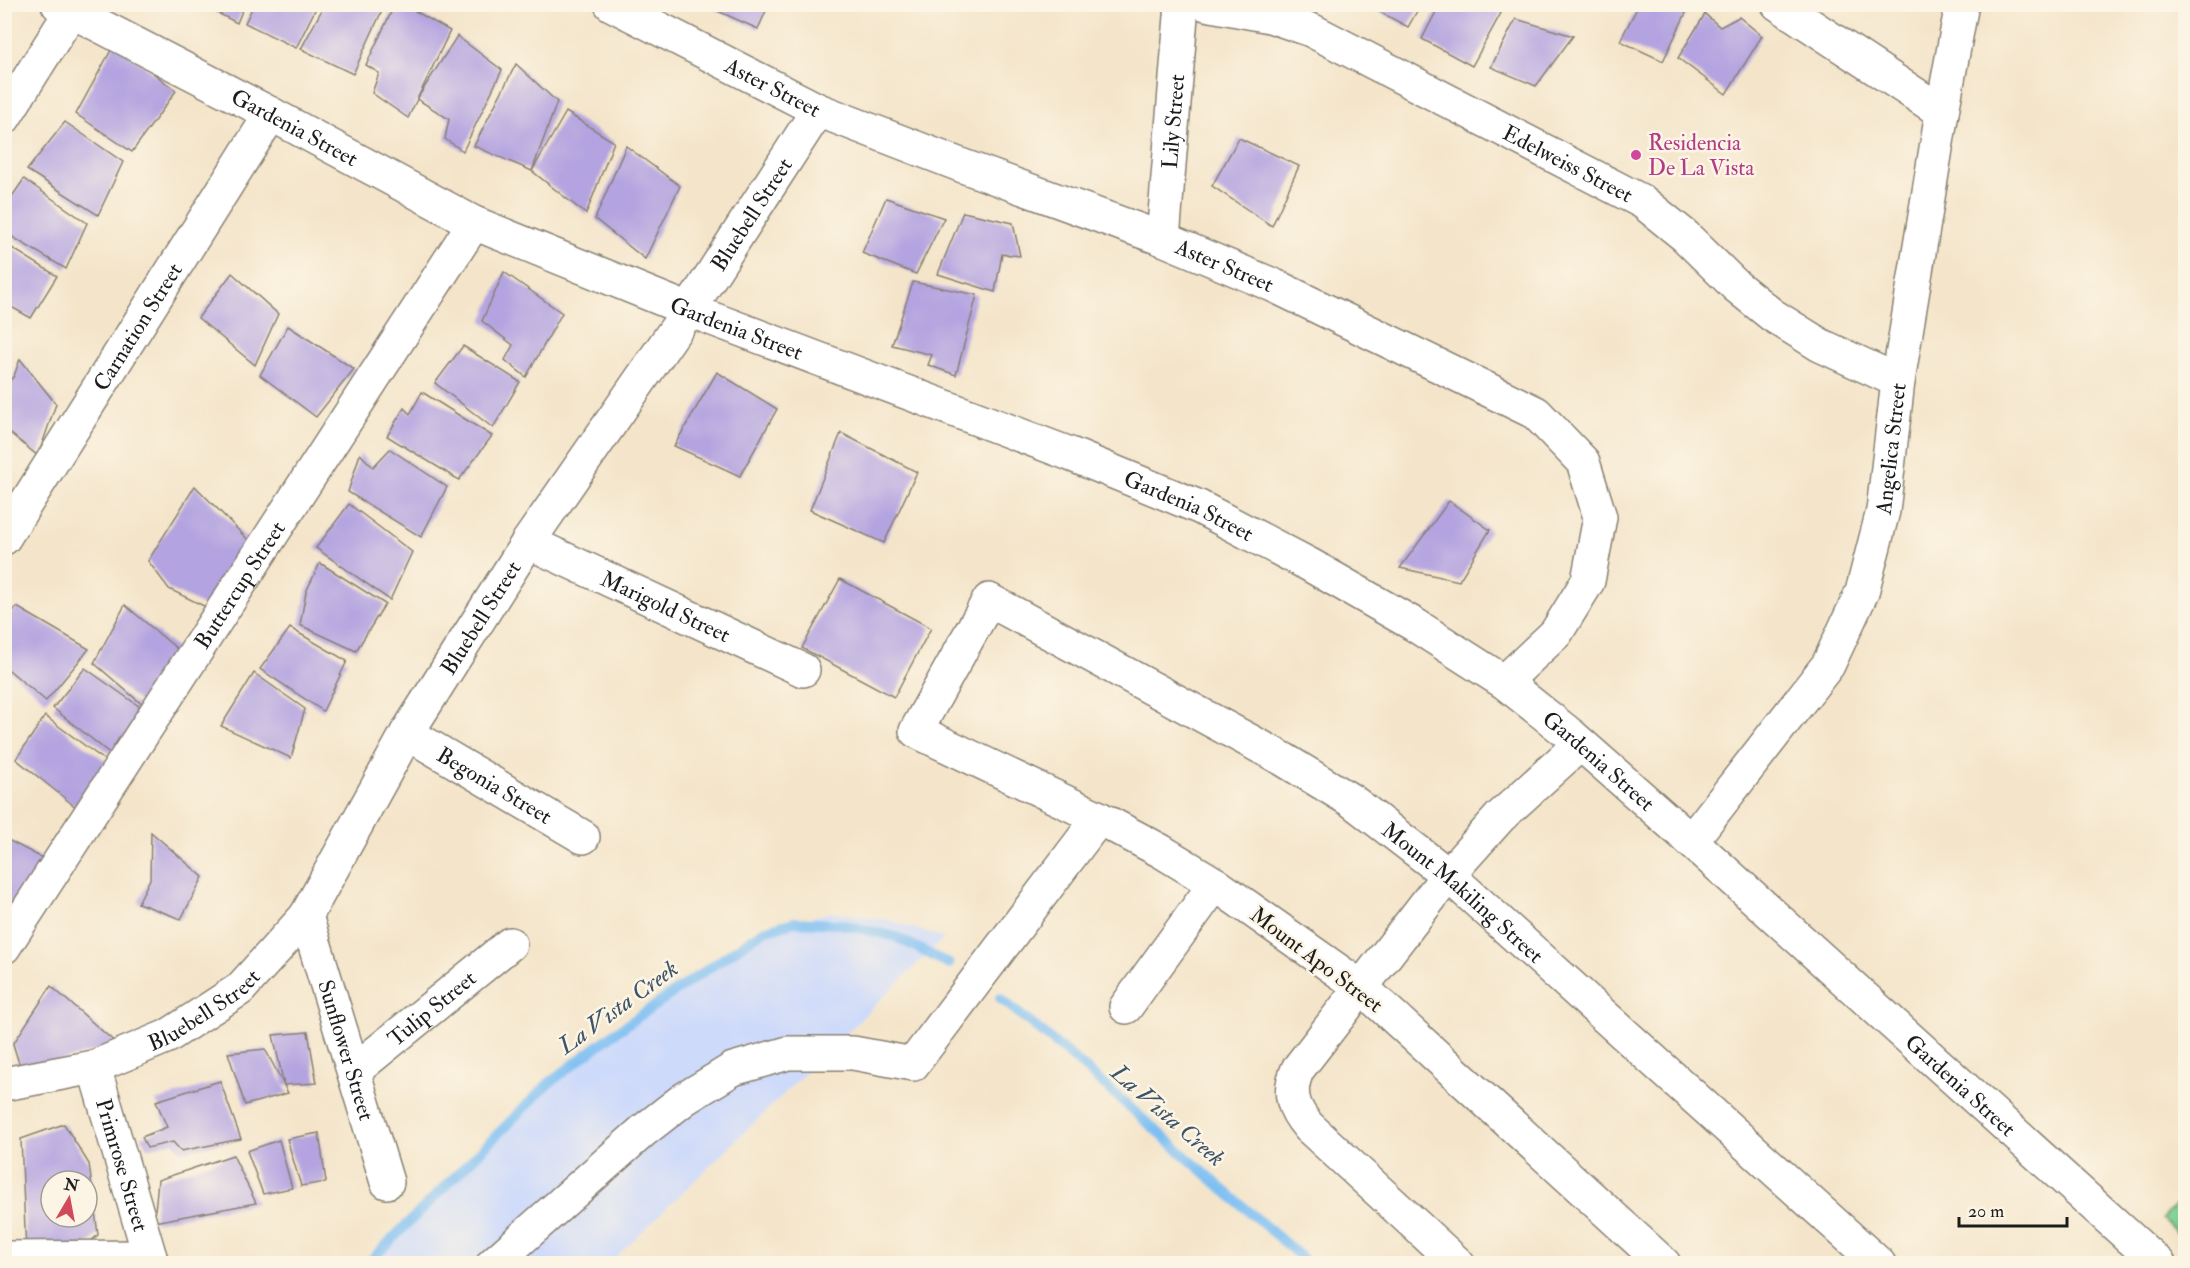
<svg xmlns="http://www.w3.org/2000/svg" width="2190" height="1268" viewBox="0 0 2190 1268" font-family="'IM FELL Double Pica',serif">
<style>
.built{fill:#cedafa}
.green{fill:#7acf92;stroke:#4b7657;stroke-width:1.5}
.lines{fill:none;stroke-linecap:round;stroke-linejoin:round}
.stream{stroke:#7ebff3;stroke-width:10}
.building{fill:#b3a3e0;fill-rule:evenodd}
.minor-casing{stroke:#888073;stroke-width:36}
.minor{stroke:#fff;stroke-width:33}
.hotel-dot{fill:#d1479c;stroke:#fcf5e5;stroke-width:2}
.labels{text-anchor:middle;stroke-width:5;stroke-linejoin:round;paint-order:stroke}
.street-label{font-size:22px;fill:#1c1c1c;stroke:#fcf5e5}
.hotel-label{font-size:22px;fill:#b23c85;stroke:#fcf5e5;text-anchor:start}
.water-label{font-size:24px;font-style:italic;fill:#3e5567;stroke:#fcf5e5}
</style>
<rect width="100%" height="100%" fill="#fcf5e5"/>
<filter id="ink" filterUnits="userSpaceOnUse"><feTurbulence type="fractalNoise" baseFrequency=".0167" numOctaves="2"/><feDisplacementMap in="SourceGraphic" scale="12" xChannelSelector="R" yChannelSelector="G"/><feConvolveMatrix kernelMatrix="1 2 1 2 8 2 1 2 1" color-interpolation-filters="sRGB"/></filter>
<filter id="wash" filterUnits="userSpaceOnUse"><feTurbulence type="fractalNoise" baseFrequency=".008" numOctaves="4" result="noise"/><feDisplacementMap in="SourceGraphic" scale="24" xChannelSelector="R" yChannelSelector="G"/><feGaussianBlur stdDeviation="1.35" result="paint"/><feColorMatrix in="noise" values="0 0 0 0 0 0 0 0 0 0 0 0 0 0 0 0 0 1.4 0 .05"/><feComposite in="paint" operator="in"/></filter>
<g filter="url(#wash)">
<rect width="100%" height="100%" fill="#f4e5ca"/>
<polygon class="built" points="831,912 889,920 944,938 610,1263 367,1264 549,1083 616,1032 763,931"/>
<polygon class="green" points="2185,1194 2185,1241 2163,1219"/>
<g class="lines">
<g class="stream">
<polyline points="1000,998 1071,1056 1309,1264"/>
<polyline points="367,1264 549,1083 616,1032 763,931 794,922 841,924 896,937 949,964"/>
</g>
</g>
<g id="blocks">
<g class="building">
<polygon points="200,4 245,4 237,23"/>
<polygon points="254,4 318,4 296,48 245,23"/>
<polygon points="325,4 385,4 353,74 301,49"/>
<polygon points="395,4 403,4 450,31 408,118 372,93 379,73 366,65"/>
<polygon points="702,4 769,4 758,29"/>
<polygon points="1365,4 1421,4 1408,27"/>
<polygon points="1440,4 1484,4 1501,13 1472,66 1422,39"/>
<polygon points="1639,4 1686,4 1686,13 1663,61 1620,41"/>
<polygon points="1705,14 1720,27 1739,17 1762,36 1726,94 1678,58"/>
<polygon points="1516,19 1573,36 1536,86 1491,67"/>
<polygon points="457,36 502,70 463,151 445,139 449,119 417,99"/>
<polygon points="115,43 176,91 132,152 76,114"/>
<polygon points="516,64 557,102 532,171 474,146"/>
<polygon points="566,112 614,142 586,214 532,171"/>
<polygon points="65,122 123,162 98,215 27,170"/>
<polygon points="1239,138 1299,166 1272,226 1212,186"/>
<polygon points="626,146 680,186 645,259 595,219"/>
<polygon points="24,179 87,223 66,269 4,232 4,208"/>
<polygon points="886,198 944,218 916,274 862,253"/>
<polygon points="963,212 1013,223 1020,256 1002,254 995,292 938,274"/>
<polygon points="4,243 57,276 31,318 4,303"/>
<polygon points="504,272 562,313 526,377 505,360 513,345 482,321"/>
<polygon points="232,273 278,314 255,365 198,318"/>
<polygon points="913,282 977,295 956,375 928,365 932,355 892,345"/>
<polygon points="288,326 354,369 316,417 260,375"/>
<polygon points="463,346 520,382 493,428 435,383"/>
<polygon points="20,359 56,404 38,456 4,428 4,386 14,376"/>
<polygon points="717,372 777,409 740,476 674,446"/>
<polygon points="422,392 492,436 459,480 387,436 404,408 410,414"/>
<polygon points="841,433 917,472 884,543 810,510"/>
<polygon points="390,449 447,487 421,537 348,492 360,454 373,467"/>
<polygon points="195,486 252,544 210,609 169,589 148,561"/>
<polygon points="1449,501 1490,530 1459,581 1400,568"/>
<polygon points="349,504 412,552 390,600 316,548"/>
<polygon points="320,563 385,604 356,651 300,625 306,592"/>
<polygon points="840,579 931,628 894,697 802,648"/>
<polygon points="125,605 183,654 151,712 94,663"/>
<polygon points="17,607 89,649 46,701 4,666 4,620"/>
<polygon points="290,628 347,661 323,711 260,669"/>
<polygon points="85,668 143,709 117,759 53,708"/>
<polygon points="254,673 305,709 291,758 221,726"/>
<polygon points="45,716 107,762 77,808 16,759"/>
<polygon points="151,832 203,877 181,919 138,903 150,879"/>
<polygon points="4,838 54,864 4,919"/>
<polygon points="51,986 117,1044 22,1073 13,1044"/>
<polygon points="308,1032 317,1083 284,1085 273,1035"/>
<polygon points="265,1049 288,1093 245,1105 228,1053"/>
<polygon points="220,1081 241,1139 181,1151 173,1142 147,1148 142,1137 167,1127 156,1101"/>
<path d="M 64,1124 L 89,1164 L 98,1235 L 78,1252 L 26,1251 L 21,1139 ZM 51,1181 L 87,1181 L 87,1217 L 51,1217 Z"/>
<polygon points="319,1133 326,1182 301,1186 287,1139"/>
<polygon points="279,1140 292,1188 263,1194 247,1151"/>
<polygon points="233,1155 256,1203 154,1222 158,1180"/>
</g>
</g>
</g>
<g filter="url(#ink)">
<use href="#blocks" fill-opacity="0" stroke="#888073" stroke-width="1.5"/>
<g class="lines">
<defs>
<g id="minor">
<path id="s1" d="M 58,4 L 271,114 L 474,223 L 689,310 L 1070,454 L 1199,507 L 1310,565 L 1415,625 L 1504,682 L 1572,736 L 1691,841 L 2159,1264"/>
<path id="s2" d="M 611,4 L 818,110 L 963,166 L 1163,239 L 1275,286 L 1536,413 L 1583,462 L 1600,517 L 1588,581 L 1556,633 L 1504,682"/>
<path id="s3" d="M 1206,4 L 1270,16 L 1311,30 L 1643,202 L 1685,236 L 1736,286 L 1772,315 L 1820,345 L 1898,381"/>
<polyline points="1778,4 1942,112"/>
<polyline points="4,118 70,13"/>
<path id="s4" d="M 1163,239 L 1182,4"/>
<path id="s5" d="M 4,538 L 271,114"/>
<path id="s6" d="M 528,542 L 803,670"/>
<path id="s7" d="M 407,733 L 583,837"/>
<path id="s8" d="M 1691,841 L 1828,665 L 1862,592 L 1883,511 L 1898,381 L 1942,112 L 1962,4"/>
<path id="s9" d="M 306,916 L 387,1182"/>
<path id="s10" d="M 4,947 L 474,223"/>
<polyline points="1126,1007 1215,884"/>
<path id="s11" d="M 94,1067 L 152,1264"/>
<path id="s12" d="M 354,1071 L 510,944"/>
<path id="s13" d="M 4,1084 L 94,1067 L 168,1036 L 240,989 L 306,916 L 407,733 L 528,542 L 689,310 L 818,110"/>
<polyline points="4,1258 150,1257"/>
<polyline points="493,1264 643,1131 684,1099 733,1069 788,1053 853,1053 913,1064 1099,818"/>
<path d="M 1458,1264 L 1309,1127 C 1293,1109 1287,1092 1298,1069 L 1448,875 L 1500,817 L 1580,744"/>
<path id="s14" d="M 1664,1264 L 1361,987 L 1215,884 L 1161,851 L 1099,818 L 916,731 L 989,600 L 1283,759 L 1352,801 L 1448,875 L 1879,1264"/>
</g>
</defs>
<use href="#minor" class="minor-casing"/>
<use href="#minor" class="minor"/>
</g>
</g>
<circle class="hotel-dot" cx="1636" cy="155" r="6"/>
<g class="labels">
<g class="street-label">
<text dy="8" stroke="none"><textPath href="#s2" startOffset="182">Aster Street</textPath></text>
<text dy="8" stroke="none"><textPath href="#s4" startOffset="118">Lily Street</textPath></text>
<text dy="8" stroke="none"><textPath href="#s1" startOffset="267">Gardenia Street</textPath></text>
<text dy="8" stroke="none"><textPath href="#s3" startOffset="398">Edelweiss Street</textPath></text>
<text dy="8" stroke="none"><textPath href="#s13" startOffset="1188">Bluebell Street</textPath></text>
<text dy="8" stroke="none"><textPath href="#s2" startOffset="668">Aster Street</textPath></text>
<text dy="8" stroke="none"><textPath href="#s5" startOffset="250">Carnation Street</textPath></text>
<text dy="8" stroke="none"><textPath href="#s1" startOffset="753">Gardenia Street</textPath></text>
<text dy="8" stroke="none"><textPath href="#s8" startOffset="450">Angelica Street</textPath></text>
<text dy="8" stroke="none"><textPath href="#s1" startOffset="1239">Gardenia Street</textPath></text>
<text dy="8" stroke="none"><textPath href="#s10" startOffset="432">Buttercup Street</textPath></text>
<text dy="8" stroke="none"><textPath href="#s6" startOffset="152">Marigold Street</textPath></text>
<text dy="8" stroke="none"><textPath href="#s13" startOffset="702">Bluebell Street</textPath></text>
<text dy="8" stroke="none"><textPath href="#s1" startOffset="1724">Gardenia Street</textPath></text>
<text dy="8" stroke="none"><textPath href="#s7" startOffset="102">Begonia Street</textPath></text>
<text dy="8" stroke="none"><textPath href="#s14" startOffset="1634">Mount Makiling Street</textPath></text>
<text transform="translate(1317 959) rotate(37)" y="8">Mount Apo Street</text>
<text dy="8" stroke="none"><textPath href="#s13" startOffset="216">Bluebell Street</textPath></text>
<text dy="8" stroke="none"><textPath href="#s12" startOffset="100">Tulip Street</textPath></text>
<text dy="8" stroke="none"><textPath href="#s9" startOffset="140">Sunflower Street</textPath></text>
<text dy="8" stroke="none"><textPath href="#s1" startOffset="2210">Gardenia Street</textPath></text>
<text dy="8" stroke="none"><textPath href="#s11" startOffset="102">Primrose Street</textPath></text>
</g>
<g class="hotel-label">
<text x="1648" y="150">Residencia<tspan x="1648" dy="25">De La Vista</tspan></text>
</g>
<g class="water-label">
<text transform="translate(618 1007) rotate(-36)" y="8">La Vista Creek</text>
<text transform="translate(1168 1115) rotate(41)" y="8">La Vista Creek</text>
</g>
</g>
<rect width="2190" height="1268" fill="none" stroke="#fcf5e5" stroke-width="24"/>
<g transform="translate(69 1199) rotate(10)"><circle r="28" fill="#fcf5e5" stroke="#a29e95" stroke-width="1.5"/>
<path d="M0-4.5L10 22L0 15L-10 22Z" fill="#d1495b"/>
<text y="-9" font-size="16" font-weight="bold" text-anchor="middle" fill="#1c1c1c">N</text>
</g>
<path d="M1959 1217v9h108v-9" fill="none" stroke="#1c1c1c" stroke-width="3"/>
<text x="1968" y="1217" font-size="18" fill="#1c1c1c" stroke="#fcf5e5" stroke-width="4.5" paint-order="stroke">20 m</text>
</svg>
